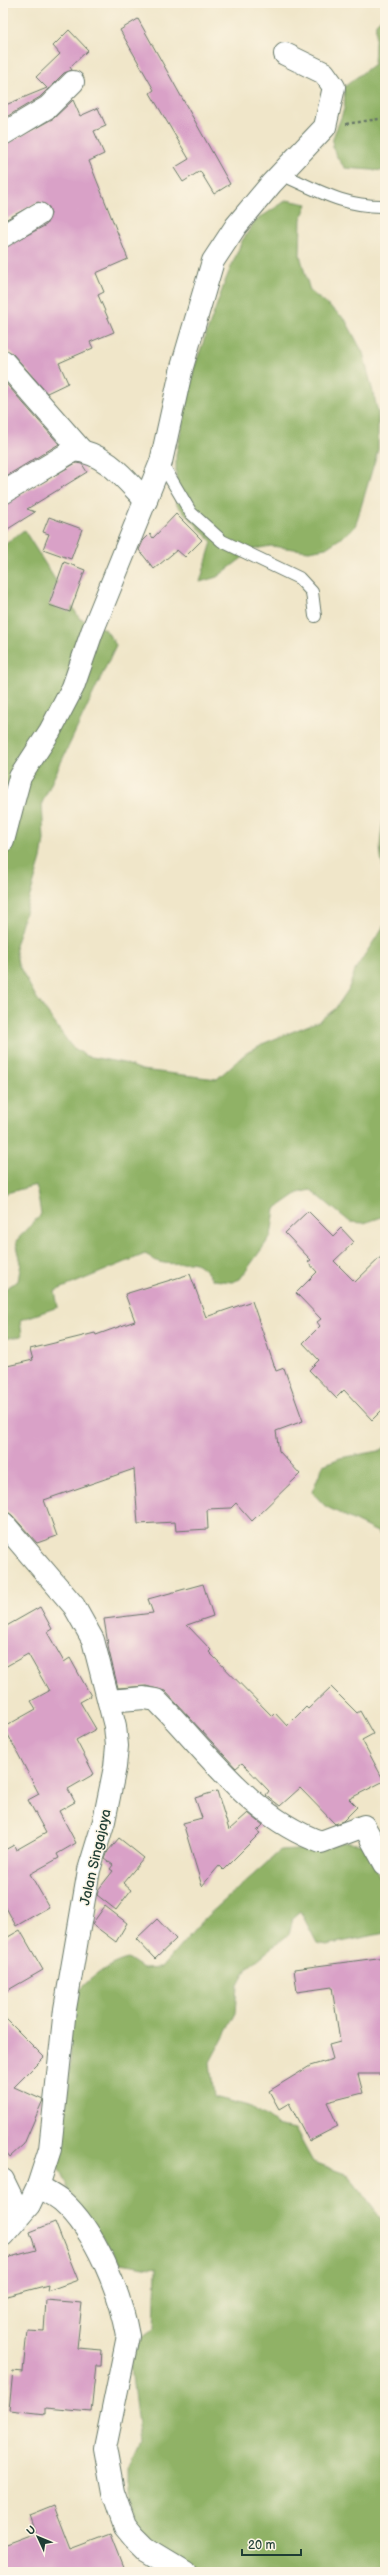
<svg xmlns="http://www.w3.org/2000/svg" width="388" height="2575" viewBox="0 0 388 2575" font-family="'Balsamiq Sans',sans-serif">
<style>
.forest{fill:#90b266;stroke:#58784d}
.building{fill:#d9a1c7}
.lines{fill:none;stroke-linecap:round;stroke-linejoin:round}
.lane-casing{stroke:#687868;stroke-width:14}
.street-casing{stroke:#687868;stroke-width:24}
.secondary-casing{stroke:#687868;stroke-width:24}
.path{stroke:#687868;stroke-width:2.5;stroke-dasharray:3 3;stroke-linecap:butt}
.lane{stroke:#fff;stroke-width:12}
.street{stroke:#fff;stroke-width:22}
.secondary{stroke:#fff;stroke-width:22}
.labels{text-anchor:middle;stroke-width:3;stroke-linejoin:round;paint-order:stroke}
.street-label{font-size:14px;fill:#1f3d34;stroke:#fcf5e5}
</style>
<rect width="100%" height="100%" fill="#fcf5e5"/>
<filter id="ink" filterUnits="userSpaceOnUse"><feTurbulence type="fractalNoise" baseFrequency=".025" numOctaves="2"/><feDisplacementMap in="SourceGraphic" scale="8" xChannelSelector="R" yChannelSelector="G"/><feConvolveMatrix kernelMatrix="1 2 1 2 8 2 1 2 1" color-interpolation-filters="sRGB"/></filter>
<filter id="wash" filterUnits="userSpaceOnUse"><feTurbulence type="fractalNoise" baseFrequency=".012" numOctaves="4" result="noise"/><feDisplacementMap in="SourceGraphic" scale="16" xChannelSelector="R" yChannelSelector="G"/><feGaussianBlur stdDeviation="0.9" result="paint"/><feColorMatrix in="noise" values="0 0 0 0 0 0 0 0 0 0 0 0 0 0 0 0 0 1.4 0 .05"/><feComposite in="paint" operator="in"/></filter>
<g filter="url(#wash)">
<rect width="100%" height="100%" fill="#f0e6c9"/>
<g class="forest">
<path d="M 385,14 L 385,171 L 345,168 C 324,142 334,139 343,112 C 346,105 344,95 344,87 L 374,64 L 376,23 Z"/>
<polygon points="287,200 307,204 301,219 300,255 310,291 345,319 363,353 378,412 378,450 355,527 341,538 326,548 309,551 271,546 254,549 217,577 200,582 212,542 176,504 176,455 194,368 226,279 242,241 255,221"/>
<path d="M 24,530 L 80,619 L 105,629 L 116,645 L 42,803 L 44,840 L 41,859 L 15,946 L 18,964 L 36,997 L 71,1046 L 86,1056 L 124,1063 L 142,1070 L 217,1079 L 245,1054 L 262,1044 L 319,1021 L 335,1009 L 348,990 L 356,968 L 385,924 L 385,1216 L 364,1223 L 350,1222 L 311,1190 L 298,1193 L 275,1209 L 271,1236 L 240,1279 L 232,1282 L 213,1280 C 191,1249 187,1269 159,1262 C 155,1261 150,1256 145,1254 L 55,1291 L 58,1307 L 20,1320 L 22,1336 L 3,1339 L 3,1290 L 18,1281 L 21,1263 L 16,1241 L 41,1214 L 36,1185 L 3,1194 L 3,883 L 12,822 L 3,812 L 3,546 Z"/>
<path d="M 385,820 L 385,872 C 378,855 380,839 383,821 Z"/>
<polygon points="385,1447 385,1540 377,1532 325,1506 312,1492 323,1465 340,1458 379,1451"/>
<path d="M 342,1842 L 364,1845 C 384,1880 385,1894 385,1933 L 326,1945 L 317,1943 L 300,1911 L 293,1917 L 289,1934 L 247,1968 L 238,1985 L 236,2013 L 210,2062 L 214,2097 L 252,2107 L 276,2125 L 295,2129 L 313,2162 L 348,2175 L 385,2224 L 385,2572 L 149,2572 L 129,2490 L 129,2467 L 140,2443 L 130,2359 L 142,2338 L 154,2329 L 156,2269 L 120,2263 L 69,2191 L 57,2165 L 68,2092 L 72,1999 C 84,1982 108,1963 128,1959 L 143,1969 L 161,1968 L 206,1917 L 280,1851 L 327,1848 Z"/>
</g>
<g id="blocks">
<g class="building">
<polygon points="138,19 230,184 214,194 200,171 183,182 174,168 189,159 150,93 154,90 120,30"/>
<polygon points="69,30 88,50 70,67 72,70 64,73 40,97 3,119 3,106 47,88 36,77 60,54 53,46"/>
<polygon points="73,100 80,116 98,108 106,126 94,131 104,154 89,161 128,259 96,273 104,292 98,295 114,332 90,342 93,348 59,363 68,383 47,393 12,353 3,349 3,248 46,225 51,214 49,207 38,202 3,221 3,146 54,118"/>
<polygon points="3,380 59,444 3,478"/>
<polygon points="76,463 82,464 87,472 27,509 35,512 3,532 3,505"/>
<polygon points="176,514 202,540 185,557 177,550 154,569 139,550 143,541 150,534 153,538"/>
<polygon points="49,517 82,529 71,559 43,549 49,534 43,532"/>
<polygon points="64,562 85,570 70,612 49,605"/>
<polygon points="308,1211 333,1236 341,1228 354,1242 334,1261 355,1282 385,1253 385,1407 372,1420 344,1390 336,1398 309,1370 319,1360 303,1343 320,1326 317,1322 321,1319 296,1293 317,1272 308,1262 311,1260 285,1233"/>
<polygon points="190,1274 206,1317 252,1301 276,1371 284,1368 303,1421 276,1431 279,1451 300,1474 252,1521 236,1503 231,1508 207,1509 208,1529 176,1531 175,1522 138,1524 134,1469 44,1500 57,1536 37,1543 12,1515 3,1509 3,1367 33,1360 30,1349 95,1333 96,1335 135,1321 125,1294"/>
<polygon points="203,1584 213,1616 187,1625 211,1650 209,1652 272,1716 275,1713 287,1726 306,1707 308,1709 331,1687 357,1713 360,1711 373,1734 362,1740 384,1781 349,1799 357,1807 343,1821 335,1824 300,1788 280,1806 266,1795 269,1791 242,1763 236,1768 165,1691 146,1686 118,1688 109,1651 104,1619 153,1613 148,1599"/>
<polygon points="40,1607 52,1629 47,1632 64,1662 70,1658 91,1696 80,1702 96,1729 76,1740 94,1774 68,1789 75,1802 59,1811 76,1843 57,1854 59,1858 30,1874 49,1907 16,1926 3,1902 3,1851 14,1845 16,1850 46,1833 28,1800 39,1794 4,1727 36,1709 31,1701 49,1691 28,1654 3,1668 3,1628"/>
<polygon points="217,1791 229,1830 248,1813 263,1825 257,1831 260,1833 223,1870 219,1866 202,1886 183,1823 202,1818 195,1798"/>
<polygon points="119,1838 144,1858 123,1883 131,1890 116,1910 97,1895 98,1890 113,1871 110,1869 113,1865 105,1859 108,1851"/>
<polygon points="105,1906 127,1923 116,1942 92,1924"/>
<polygon points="157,1919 176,1939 155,1959 136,1939"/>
<polygon points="20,1930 43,1970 3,1993 3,1940"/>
<polygon points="385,1957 385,2074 358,2074 363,2093 327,2102 338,2126 309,2141 289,2103 279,2109 269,2091 310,2066 333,2059 329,2045 340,2042 332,1987 297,1992 294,1969"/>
<polygon points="3,2016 44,2057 14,2087 43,2100 24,2144 10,2157 3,2148"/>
<polygon points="55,2222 78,2280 47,2291 48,2285 3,2297 3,2259 36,2250 30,2232"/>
<polygon points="46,2300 82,2303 77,2348 102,2350 101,2366 96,2366 91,2412 45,2408 45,2414 9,2410 13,2371 23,2372 27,2330 44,2331"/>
<polygon points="54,2505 71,2549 111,2534 126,2572 3,2572 3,2545 35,2533 29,2515"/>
</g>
</g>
</g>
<g filter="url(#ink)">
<use href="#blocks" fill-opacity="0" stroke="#687868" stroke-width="1"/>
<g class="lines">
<defs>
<g id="lane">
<path d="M 281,174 C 317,190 344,207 385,206"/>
<polyline points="161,462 191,513 222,541 299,578 312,592 315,616"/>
</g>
<g id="street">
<polyline points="3,134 48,107 73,82"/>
<polyline points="3,236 39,214"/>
<polyline points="3,361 82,451"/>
<path d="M 3,493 L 74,450 C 106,453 125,479 146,501"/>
<polyline points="3,841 20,777 50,731 73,687 92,632 161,462 182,367 213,261 236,226 271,184 325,127 334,87 324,73 285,54"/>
<path d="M 109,1701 L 144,1698 L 156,1700 C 207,1751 250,1817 321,1842 L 364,1826 L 385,1864"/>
<polyline points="3,2180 20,2215"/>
<path d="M 38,2186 C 46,2191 55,2195 62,2201 C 96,2231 120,2292 128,2336 L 105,2448 L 113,2492 L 125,2526 L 134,2537 L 146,2549 L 184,2572"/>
</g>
<polyline id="secondary" points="3,1523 74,1606 93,1640 115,1726 117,1746 115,1767 104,1821 89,1870 65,2009 50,2149 38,2186 29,2205 3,2235"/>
</defs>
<use href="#lane" class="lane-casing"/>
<use href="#street" class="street-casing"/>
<use href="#secondary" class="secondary-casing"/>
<polyline class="path" points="346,124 385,118"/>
<use href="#lane" class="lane"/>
<use href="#street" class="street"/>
<use href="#secondary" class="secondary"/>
</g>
</g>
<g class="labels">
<g class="street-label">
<text transform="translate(95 1857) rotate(-77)" y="5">Jalan Singajaya</text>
</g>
</g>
<rect width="388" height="2575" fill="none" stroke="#fcf5e5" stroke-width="16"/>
<g transform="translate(38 2537) rotate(314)" stroke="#fcf5e5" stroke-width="3" paint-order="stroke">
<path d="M0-3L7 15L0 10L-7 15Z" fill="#1f3d34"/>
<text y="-6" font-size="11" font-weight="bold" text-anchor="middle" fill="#1f3d34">U</text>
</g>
<path d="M242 2549v6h59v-6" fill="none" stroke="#1f3d34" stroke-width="2"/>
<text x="248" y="2549" font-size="12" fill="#1f3d34" stroke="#fcf5e5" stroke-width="3" paint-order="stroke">20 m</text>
</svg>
